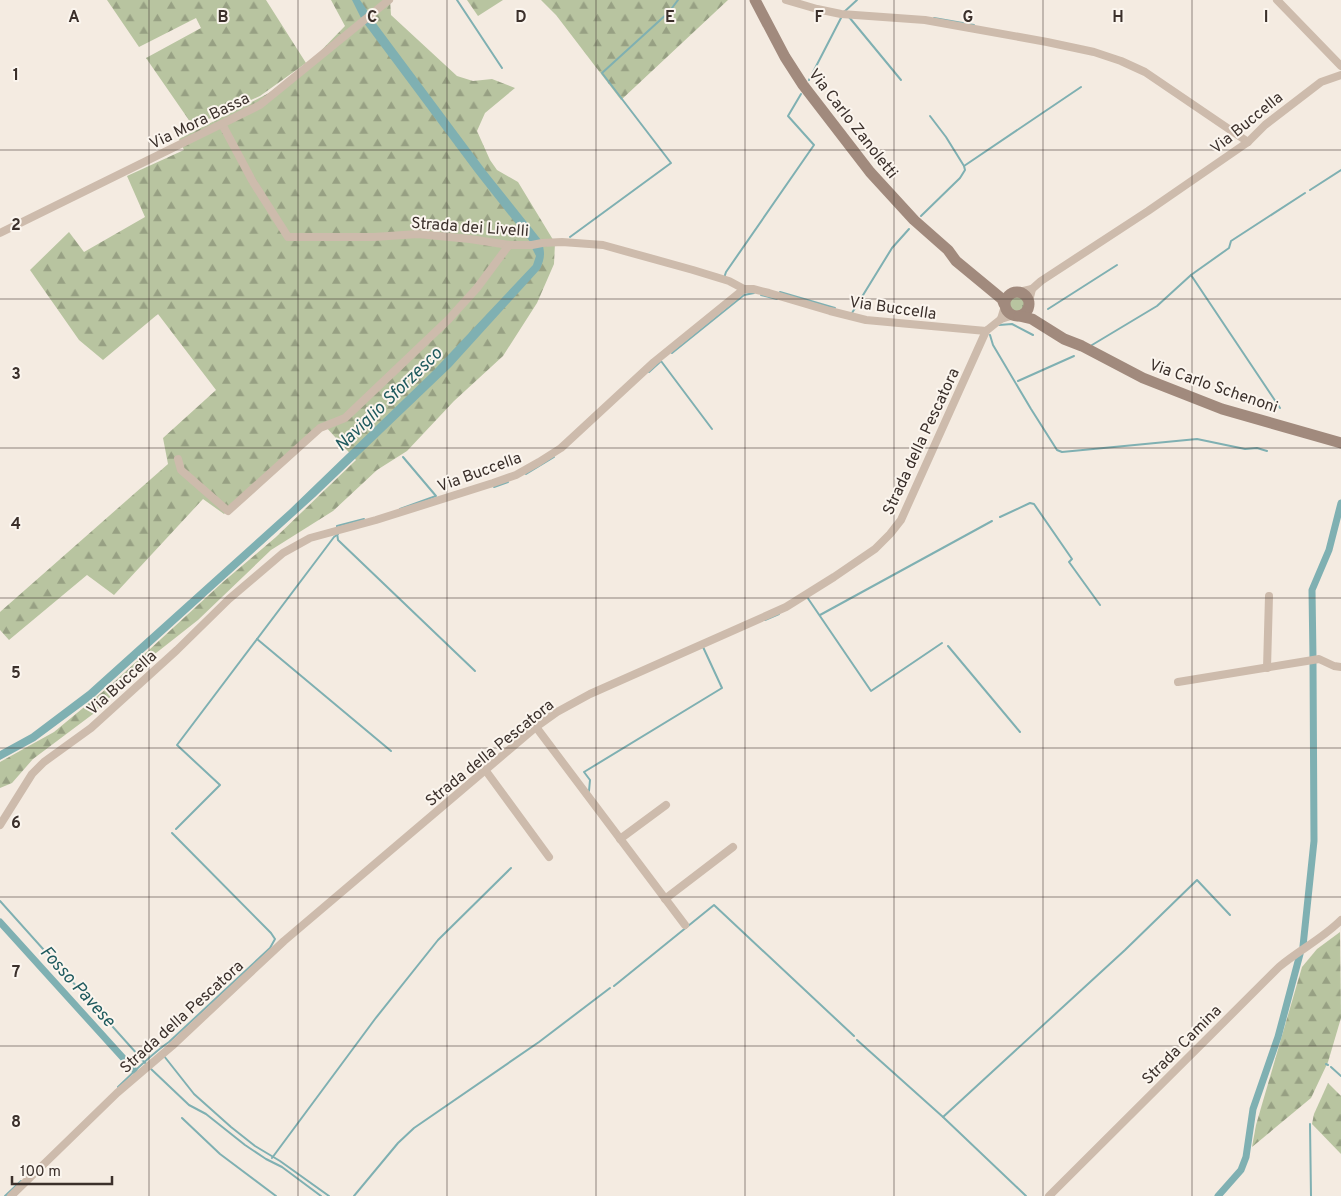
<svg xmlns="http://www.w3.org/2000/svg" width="1341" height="1196" viewBox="0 0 1341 1196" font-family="Overpass,sans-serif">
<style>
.grass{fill:url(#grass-tufts)}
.forest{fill:url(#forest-firs)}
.water{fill:#7fb0b2}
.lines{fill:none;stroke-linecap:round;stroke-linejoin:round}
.stream{stroke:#7fb0b2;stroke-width:2}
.canal{stroke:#7fb0b2;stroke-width:7}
.street{stroke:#cdbbac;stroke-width:8}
.secondary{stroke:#a18a7d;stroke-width:11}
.grid{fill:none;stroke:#3b302b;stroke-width:1;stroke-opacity:0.55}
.labels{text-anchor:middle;stroke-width:4;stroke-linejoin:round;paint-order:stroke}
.street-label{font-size:16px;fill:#3b302b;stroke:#fbf5ee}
.water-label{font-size:18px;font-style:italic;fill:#1f5a5e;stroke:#fbf5ee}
.grid-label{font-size:16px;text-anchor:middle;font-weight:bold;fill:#3b302b;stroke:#fbf5ee;stroke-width:4;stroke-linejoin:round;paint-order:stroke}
</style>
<defs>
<pattern id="grass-tufts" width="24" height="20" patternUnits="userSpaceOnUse" patternTransform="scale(1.25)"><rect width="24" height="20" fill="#b8c4a0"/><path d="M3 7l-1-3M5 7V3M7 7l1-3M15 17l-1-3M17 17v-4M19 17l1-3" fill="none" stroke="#97a083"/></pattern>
<pattern id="forest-firs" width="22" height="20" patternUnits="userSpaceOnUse" patternTransform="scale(1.25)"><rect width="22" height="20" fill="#b8c4a0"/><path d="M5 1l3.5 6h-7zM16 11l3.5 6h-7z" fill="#97a083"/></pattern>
</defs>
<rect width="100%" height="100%" fill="#f4ebe1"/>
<circle class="grass" cx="1017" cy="303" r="8"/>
<g class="forest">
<polygon points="107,0 266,0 306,63 260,96 193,126 146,58 201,28 196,18 139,47"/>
<polygon points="331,0 390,0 391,15 457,76 473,81 492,79 515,88 485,113 477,131 490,160 497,170 518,182 555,243 554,264 537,303 503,356 454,401 407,451 377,470 333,511 271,550 198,620 151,657 93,714 33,759 12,783 0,788 0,762 54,732 112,684 223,582 276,537 356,460 325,426 224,514 203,499 114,595 87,575 9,640 0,630 0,612 168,464 163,438 216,390 158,314 103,360 79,340 30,270 69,232 84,252 145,217 127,176 184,150 179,139 269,93 309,63 345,26"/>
<polygon points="467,0 503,0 478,16"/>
<polygon points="541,0 728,0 621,100 556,15"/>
<polygon points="1340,932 1341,1018 1328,1062 1311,1098 1252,1147 1256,1125 1302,967 1317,949"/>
<polygon points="1328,1083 1341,1096 1341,1154 1312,1124 1314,1114"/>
</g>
<g class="water">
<polygon points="352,0 360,0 369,13 361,18"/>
<polygon points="372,18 486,171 541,240 531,243 475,172 364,23"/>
<path d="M 543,246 C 545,255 544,260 540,269 L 451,367 L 315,497 L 93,698 L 35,741 L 0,760 L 0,751 L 31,734 L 88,691 L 289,510 L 435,369 L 533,265 L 536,256 L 532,248 Z"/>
</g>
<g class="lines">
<g class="stream">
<polyline points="457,0 502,68"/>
<polyline points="844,12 857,0"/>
<polyline points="849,17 901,80"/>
<polyline points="934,18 974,25"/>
<polyline points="809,80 842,16"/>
<polyline points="964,166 1081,87"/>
<polyline points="1310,190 1341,170"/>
<polyline points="921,216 960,178 965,170 964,166 946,137 930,116"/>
<polyline points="570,237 671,163 602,73 669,12 678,0"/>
<polyline points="1191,275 1280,408"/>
<polyline points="724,278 726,272 814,145 788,116 801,94"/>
<polyline points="779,294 780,292 835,308"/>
<polyline points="761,295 777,299"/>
<polyline points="1048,309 1117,265"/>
<polyline points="852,313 892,248 909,229"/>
<polyline points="999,325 1012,324 1033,335"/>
<polyline points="990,335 993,345 1031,409 1057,450 1062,452 1197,439 1245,449 1257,448 1267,451"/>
<polyline points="1092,345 1157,306 1191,275 1229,248 1231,241 1305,193"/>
<polyline points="672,353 744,295 754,293"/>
<polyline points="661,361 712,429"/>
<polyline points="649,372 660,362"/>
<polyline points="1018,381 1074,356"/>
<polyline points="526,474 554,457"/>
<polyline points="494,487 508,482"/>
<polyline points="400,509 436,496 403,457"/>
<polyline points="1000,517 1030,503 1034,504 1072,559 1069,562 1100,605"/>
<polyline points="337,529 337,526 364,519"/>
<polyline points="337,533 338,540 475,671"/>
<polyline points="807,597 871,691 942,643"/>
<polyline points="820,615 992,521"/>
<polyline points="765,620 779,614"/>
<polyline points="257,639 391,751"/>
<polyline points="948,646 1020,732"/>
<polyline points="589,791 590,780 584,772 722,688 703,647"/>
<polyline points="176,829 220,785 177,745 322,553 334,537 338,534"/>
<polyline points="0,901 147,1065"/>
<polyline points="614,986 714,905 854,1036"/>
<polyline points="857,1040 943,1117 1026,1196"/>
<polyline points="164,1056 194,1094 231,1127 255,1146 280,1161 329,1196"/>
<polyline points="1326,1064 1328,1065"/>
<polyline points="1331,1067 1341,1076"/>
<polyline points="150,1068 189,1105 206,1114 245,1145 266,1159 282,1167 321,1196"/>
<path d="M 118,1087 C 135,1071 150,1055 169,1042 L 270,948 L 275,939 L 271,933 L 172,833"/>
<polyline points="943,1117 1125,950 1197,880 1230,915"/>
<polyline points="182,1118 220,1154 276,1196"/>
<polyline points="1310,1124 1311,1196"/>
<polyline points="272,1158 375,1019 438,940 511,868"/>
<polyline points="5,1196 21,1181"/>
<polyline points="354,1196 398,1143 414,1128 539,1042 610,988"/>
</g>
<g class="canal">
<polyline points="1313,658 1312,590 1329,550 1341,503"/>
<polyline points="0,922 134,1070"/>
<polyline points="1303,946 1314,841 1313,664"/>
<polyline points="1218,1196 1241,1170 1246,1157 1253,1109 1278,1037 1300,954"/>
</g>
<g class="street">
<polyline points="786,0 817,9 841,14 925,20 1047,42 1094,52 1121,61 1145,72 1248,142"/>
<polyline points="1277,0 1341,66"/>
<polyline points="222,124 253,182 288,237 374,237 418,234 470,239 509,245 532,245 542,243 562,242 603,245 693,270 729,281 744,289"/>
<polyline points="0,233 260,105 389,0"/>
<polyline points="1019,292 1032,289 1041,281 1148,211 1248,142 1265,125 1321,82 1341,75"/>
<polyline points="1029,301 1032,289"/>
<polyline points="1001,319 1014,315"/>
<polyline points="178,459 181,470 228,511 320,428 345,418 448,320 477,288 509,245"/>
<polyline points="1267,668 1269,596"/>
<polyline points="1178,682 1319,659 1334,666 1341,667"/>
<polyline points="536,727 685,925"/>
<polyline points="486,771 549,857"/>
<polyline points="0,825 32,774 44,762 91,728 177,650 229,599 283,553 310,538 376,520 493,483 516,475 539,462 561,448 654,362 744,289 753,289 769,293 830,311 866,320 986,331 1001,319 1005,306"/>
<polyline points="620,839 666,805"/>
<polyline points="665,899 733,847"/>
<polyline points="11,1196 117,1093 172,1046 284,941 536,727 557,712 590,694 786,607 834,577 875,549 890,534 901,520 986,331"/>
<path d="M 1049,1196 L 1279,967 C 1299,950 1322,939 1341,920"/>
</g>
<g class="secondary">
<polyline points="755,0 785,57 803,85 870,172 914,220 948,250 956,261 1002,299 1004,304"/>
<circle cx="1017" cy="304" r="12"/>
<polyline points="1019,316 1032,319 1064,339 1082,346 1143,378 1222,409 1341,443"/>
</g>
</g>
<path class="grid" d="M 149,0 L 149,1196M 298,0 L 298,1196M 447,0 L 447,1196M 596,0 L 596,1196M 745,0 L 745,1196M 894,0 L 894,1196M 1043,0 L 1043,1196M 1192,0 L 1192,1196M 0,150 L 1341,150M 0,299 L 1341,299M 0,448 L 1341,448M 0,598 L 1341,598M 0,748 L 1341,748M 0,897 L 1341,897M 0,1046 L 1341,1046"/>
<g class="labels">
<g class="street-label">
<text transform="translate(199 120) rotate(-26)" y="6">Via Mora Bassa</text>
<text transform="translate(1246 122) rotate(-39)" y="6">Via Buccella</text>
<text transform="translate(854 123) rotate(52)" y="6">Via Carlo Zanoletti</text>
<text transform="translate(470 226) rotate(4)" y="6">Strada dei Livelli</text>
<text transform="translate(893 307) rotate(8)" y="6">Via Buccella</text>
<text transform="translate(1214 385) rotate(19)" y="6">Via Carlo Schenoni</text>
<text transform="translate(920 441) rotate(-65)" y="6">Strada della Pescatora</text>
<text transform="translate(479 471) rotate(-20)" y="6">Via Buccella</text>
<text transform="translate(121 682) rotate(-42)" y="6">Via Buccella</text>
<text transform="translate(489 752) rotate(-39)" y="6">Strada della Pescatora</text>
<text transform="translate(181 1016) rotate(-42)" y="6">Strada della Pescatora</text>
<text transform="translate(1181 1044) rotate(-45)" y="6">Strada Camina</text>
</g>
<g class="water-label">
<text transform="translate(388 399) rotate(-44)" y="6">Naviglio Sforzesco</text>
<text transform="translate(78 986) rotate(48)" y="6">Fosso Pavese</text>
</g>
</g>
<g class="grid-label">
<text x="74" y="22">A</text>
<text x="223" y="22">B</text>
<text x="372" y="22">C</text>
<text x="521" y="22">D</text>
<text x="670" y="22">E</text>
<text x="819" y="22">F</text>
<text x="968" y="22">G</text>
<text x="1118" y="22">H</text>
<text x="1266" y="22">I</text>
<text x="16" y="80">1</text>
<text x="16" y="230">2</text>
<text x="16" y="379">3</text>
<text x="16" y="529">4</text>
<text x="16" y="678">5</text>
<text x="16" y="828">6</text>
<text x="16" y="977">7</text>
<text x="16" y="1127">8</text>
</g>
<path d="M12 1176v8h100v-8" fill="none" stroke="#3b302b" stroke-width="2.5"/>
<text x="20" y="1176" font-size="15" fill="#3b302b" stroke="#fbf5ee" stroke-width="4" paint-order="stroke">100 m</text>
</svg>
